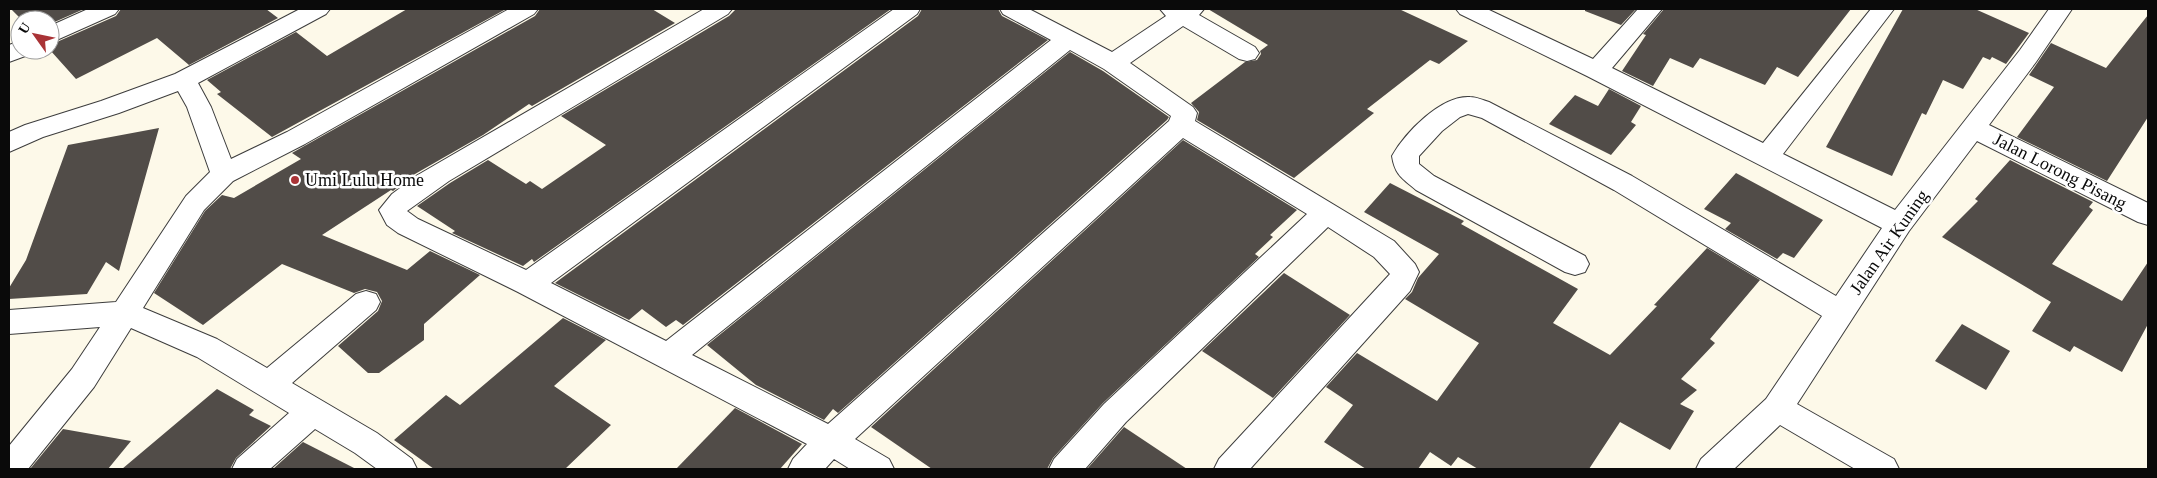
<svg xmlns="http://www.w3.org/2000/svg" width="2157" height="478" viewBox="0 0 2157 478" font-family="Georgia,serif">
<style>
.building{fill:#514c48}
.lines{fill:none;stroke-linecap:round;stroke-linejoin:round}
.minor-casing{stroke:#3d3d3d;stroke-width:2}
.minor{fill:#fff;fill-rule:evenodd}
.poi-dot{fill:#a93336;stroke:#fff;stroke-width:2}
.labels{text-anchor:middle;stroke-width:5;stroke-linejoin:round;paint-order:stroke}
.street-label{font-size:18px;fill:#0a0a0a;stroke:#fff}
.poi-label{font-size:18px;fill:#0a0a0a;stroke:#fff;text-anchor:start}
</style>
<rect width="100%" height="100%" fill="#fdf9e9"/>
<g class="building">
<polygon points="11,9 84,9 50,24 50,20 22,20"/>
<polygon points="121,9 266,9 278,18 189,65 157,38 76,79 50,50 50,45 116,16"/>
<polygon points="407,9 506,9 272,137 217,94 221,92 207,80 296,32 327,56"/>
<polygon points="540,9 652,9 675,23 532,106 529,104 483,135 415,174 393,191 391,190 322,235 407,270 430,251 480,275 424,324 424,340 379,373 368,373 338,346 378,311 382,301 377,292 365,289 354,293 282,264 203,325 154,293 205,211 222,195 234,198 301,159 292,153 535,16"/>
<polygon points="736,9 891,9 534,262 532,259 523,266 452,233 455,231 417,206 450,183 488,160 526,184 530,181 542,189 606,145 561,116 729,16"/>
<polygon points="922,9 998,9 1002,16 1048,40 683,325 676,320 666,327 642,309 629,320 555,283 918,16"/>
<polygon points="1208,9 1399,9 1468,41 1439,64 1430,60 1367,109 1374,113 1294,178 1197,120 1199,112 1191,103 1245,62 1257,60 1261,54 1260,51 1268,45"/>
<polygon points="1585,9 1636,9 1621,25 1585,11"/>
<polygon points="1664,9 1851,9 1798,77 1777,67 1765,85 1700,58 1693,68 1670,58 1653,86 1622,71 1646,35 1643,34"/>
<polygon points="1903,9 1975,9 2029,33 2006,64 1992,57 1990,60 1983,57 1963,89 1943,80 1926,115 1922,113 1892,176 1826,147"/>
<polygon points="2148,15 2148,117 2107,181 2017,137 2054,87 2029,75 2051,43 2106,68"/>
<polygon points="1070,52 1103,71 1169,117 1167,120 838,413 833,409 824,420 756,385 707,345"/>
<polygon points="1609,89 1641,106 1631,122 1636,125 1611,155 1549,124 1575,95 1598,106"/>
<polygon points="159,128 119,271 106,262 87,294 9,299 9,288 26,260 68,145"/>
<polygon points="1183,140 1297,210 1270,235 1273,237 1255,254 1259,257 1103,403 1053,458 1047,469 932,469 871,427"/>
<polygon points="2010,160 2093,202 2089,207 2093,210 2052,264 2122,301 2148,262 2148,324 2122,372 2074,346 2070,352 2032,331 2051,302 1942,237 1978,201 1975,199"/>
<polygon points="1736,173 1823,220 1794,258 1783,253 1777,259 1725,229 1731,223 1704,209"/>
<polygon points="1390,183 1464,221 1461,224 1578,289 1553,323 1610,355 1657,306 1654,305 1707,248 1760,280 1710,339 1715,343 1681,379 1697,390 1680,404 1694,411 1670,450 1620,422 1589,469 1478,469 1458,457 1451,466 1430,452 1418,469 1366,469 1324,442 1353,405 1326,387 1357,353 1437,401 1479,343 1405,299 1412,292 1418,278 1439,254 1364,212"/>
<polygon points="1284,273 1350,315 1273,398 1202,351"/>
<polygon points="563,318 606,340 554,386 611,425 565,469 434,469 394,440 446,395 460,405"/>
<polygon points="1962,324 2010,351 1986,390 1935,361"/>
<polygon points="217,389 254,410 249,415 271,426 236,458 230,469 122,469"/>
<polygon points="735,408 802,444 780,469 676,469"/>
<polygon points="1124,427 1187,469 1087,469"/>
<polygon points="63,429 131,441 108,469 30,469"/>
<polygon points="303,442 356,469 273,469"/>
</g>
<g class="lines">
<defs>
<g id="minor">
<polygon points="88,9 119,9 115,14 50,43 50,26"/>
<polygon points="300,9 330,9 326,14 198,83 211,107 231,159 287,132 509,9 538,9 534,14 305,144 233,181 204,210 143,308 217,339 267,368 356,294 366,291 376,294 380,302 376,310 292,383 377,433 412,459 417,469 377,469 355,453 315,429 270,469 232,469 237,459 289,413 197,357 131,328 94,387 28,469 9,469 9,446 72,369 100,327 9,334 9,310 116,302 186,196 210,172 187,107 178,91 119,113 43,137 9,152 9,132 25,125 101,101 175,74"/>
<path d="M 704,9 L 732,9 L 728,14 L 449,181 L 407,211 L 418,219 L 526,270 L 894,9 L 920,9 L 917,14 L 551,283 L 666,341 L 1051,40 L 1003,14 L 1000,9 L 1029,9 L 1112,52 L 1166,16 L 1160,9 L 1204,9 L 1199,15 L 1255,47 L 1259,53 L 1255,59 L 1247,61 L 1239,59 L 1183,26 L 1130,63 L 1193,107 L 1197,113 L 1195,121 L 1394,241 L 1415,264 L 1419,272 L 1410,291 L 1250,469 L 1214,469 L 1219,459 L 1390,274 L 1374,257 L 1328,227 L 1126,422 L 1085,469 L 1049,469 L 1054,459 L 1104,404 L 1307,214 L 1183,138 L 855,439 L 889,459 L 894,469 L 850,469 L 834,459 L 825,469 L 788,469 L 793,459 L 807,444 L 518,292 L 398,233 L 387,225 L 379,210 L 392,194 L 416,176 ZM 1070,50 L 1104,69 L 1171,116 L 1169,121 L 828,424 L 692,355 Z"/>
<path d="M 1456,9 L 1487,9 L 1593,59 L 1638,9 L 1662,9 L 1612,68 L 1763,143 L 1871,9 L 1894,9 L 1783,154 L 1895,210 L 2020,50 L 2049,9 L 2072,9 L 2036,62 L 1989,125 L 2148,203 L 2148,225 L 2138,222 L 1977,141 L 1909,231 L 1797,404 L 1894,459 L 1899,469 L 1855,469 L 1780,425 L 1734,469 L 1696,469 L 1701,459 L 1766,399 L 1822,316 L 1614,190 L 1482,118 L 1468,114 L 1460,117 L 1442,131 L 1419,156 L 1419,164 L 1434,176 L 1585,256 L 1589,264 L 1585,272 L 1575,275 L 1565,272 L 1416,190 C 1402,178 1395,175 1392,156 C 1405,133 1441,95 1470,97 C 1476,97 1483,100 1489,102 L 1632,176 L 1836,296 L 1882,228 L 1587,76 L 1460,14 Z"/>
<polygon points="20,41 20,50 31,50 28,55 9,62 9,45"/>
</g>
</defs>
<use href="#minor" class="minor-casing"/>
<use href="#minor" class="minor"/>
</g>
<circle class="poi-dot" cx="295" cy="180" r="5"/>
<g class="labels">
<g class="street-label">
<text transform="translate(2060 171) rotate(27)" y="6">Jalan Lorong Pisang</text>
<text transform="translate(1889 242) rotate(-55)" y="6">Jalan Air Kuning</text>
</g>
<g class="poi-label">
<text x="305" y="186">Umi Lulu Home</text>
</g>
</g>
<rect width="2157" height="478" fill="none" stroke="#0a0a0a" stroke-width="20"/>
<g transform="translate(35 35) rotate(303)"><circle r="24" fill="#ffffff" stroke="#9d9d9d"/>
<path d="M0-4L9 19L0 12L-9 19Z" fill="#a93336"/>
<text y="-8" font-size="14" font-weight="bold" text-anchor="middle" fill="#0a0a0a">U</text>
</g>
</svg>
